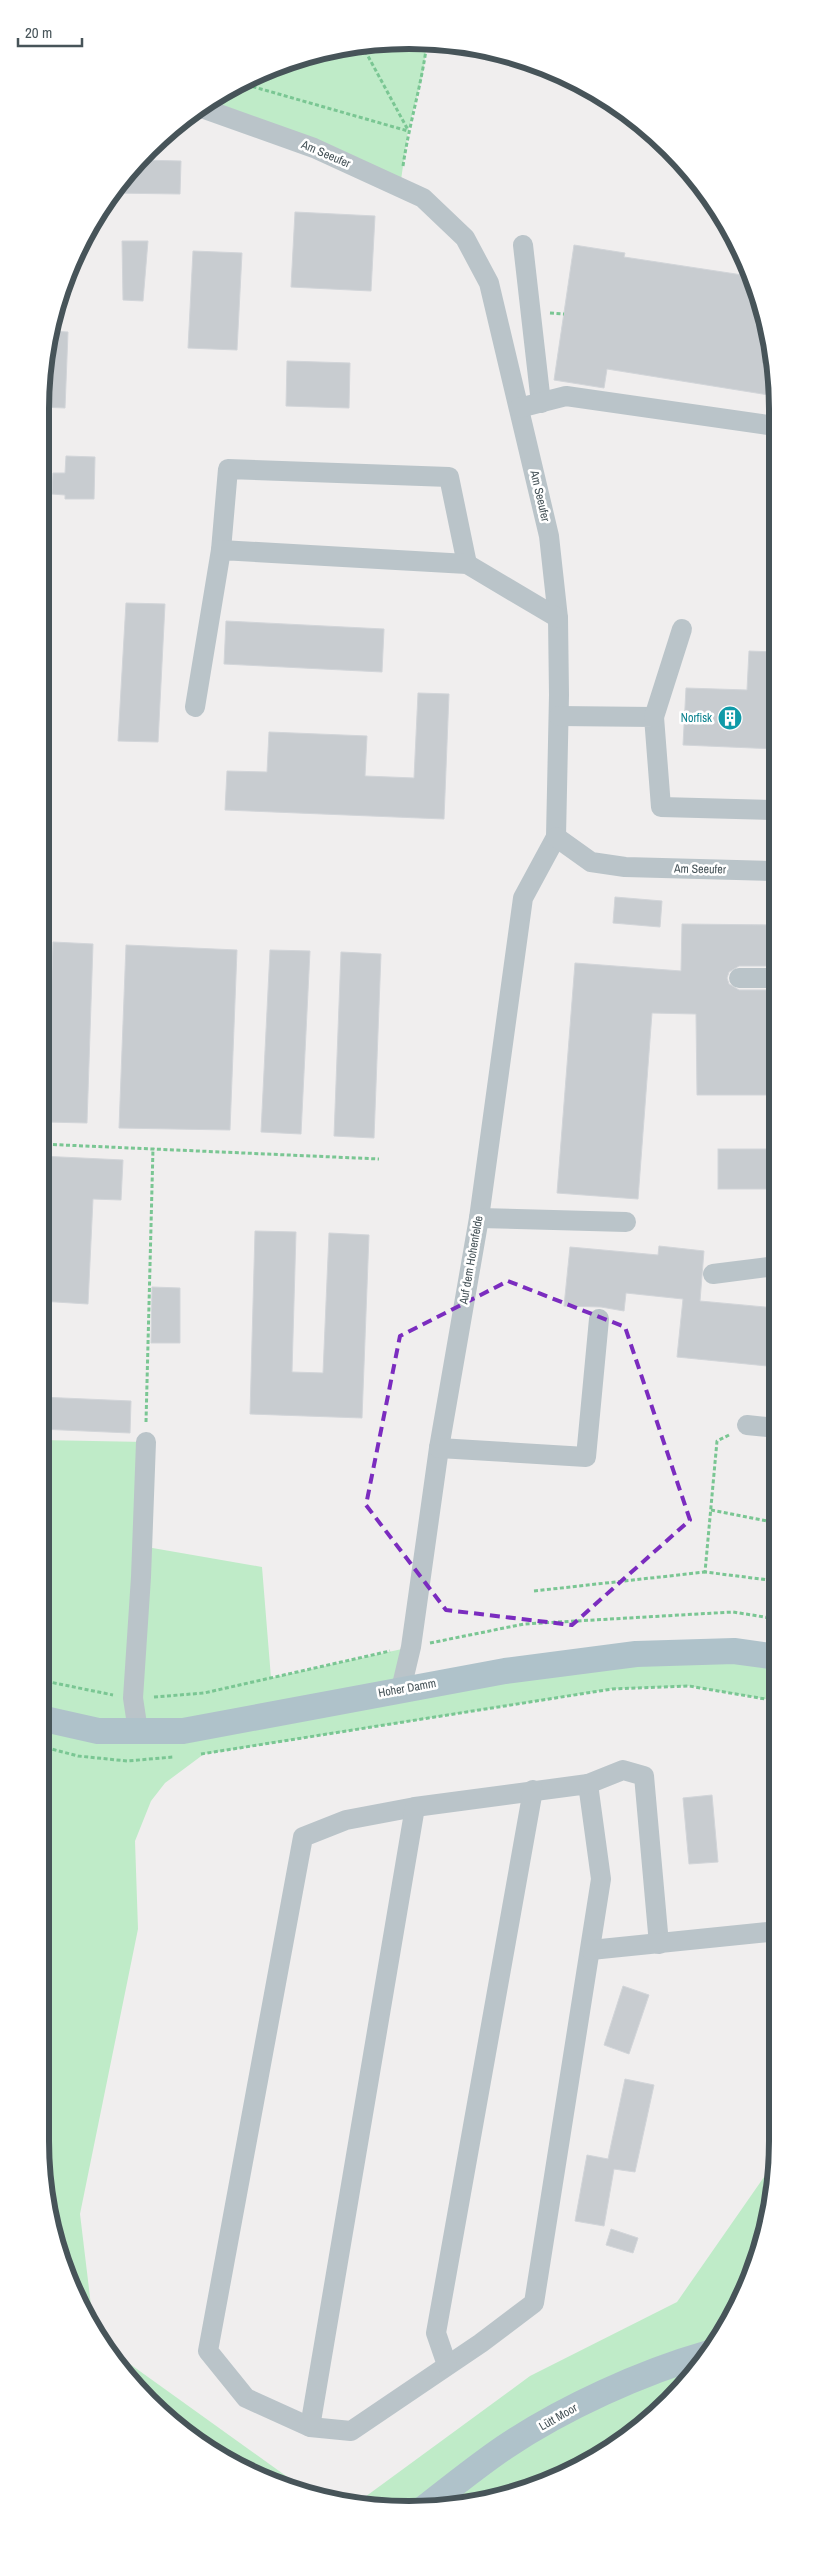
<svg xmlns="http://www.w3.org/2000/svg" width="818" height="2550" viewBox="0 0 818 2550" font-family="'Archivo Narrow',sans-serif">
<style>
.green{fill:#bfebc8}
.building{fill:#c8ccd0;stroke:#d2d5d9}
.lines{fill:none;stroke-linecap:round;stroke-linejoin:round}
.path{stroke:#7ac693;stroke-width:3;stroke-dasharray:4 2.5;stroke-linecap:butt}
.minor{stroke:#bac4c9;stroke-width:20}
.major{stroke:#afc2ca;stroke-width:26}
.marked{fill:none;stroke:#7b2cbf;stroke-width:4;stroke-dasharray:10 6;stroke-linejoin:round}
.labels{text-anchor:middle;stroke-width:5;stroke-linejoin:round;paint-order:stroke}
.street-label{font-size:12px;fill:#475459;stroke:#fff}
.culture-label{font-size:12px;fill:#0d838f;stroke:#fff;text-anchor:end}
.rim{fill:none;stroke:#475459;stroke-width:6}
</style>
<rect width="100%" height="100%" fill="#f0eeee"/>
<g class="green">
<polygon points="409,40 427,42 423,73 408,131 400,187 204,102 268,68 337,47"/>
<polygon points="40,1440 146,1442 141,1546 262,1567 271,1678 411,1647 401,1688 505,1671 777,1657 777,1701 689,1686 612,1689 204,1754 165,1783 151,1801 135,1841 138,1929 80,2214 93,2322 68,2282 47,2213 40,2141"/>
<polygon points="777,2148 771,2213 750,2282 716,2346 633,2434 572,2472 505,2497 433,2509 354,2505 530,2376 677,2302 771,2167"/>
<polygon points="109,2349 307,2491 246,2472 184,2434 132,2385"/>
</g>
<g class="building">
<polygon points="139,160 181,161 180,194 111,193"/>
<polygon points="295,212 375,216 371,291 291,287"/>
<polygon points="122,241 148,241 143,301 123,300"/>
<polygon points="574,245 625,253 624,257 749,276 775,361 775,396 607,369 604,388 554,380"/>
<polygon points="193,251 242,253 237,350 188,348"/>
<polygon points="49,331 68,332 65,408 40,407"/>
<polygon points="287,361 350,363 349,408 286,406"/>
<polygon points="66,456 95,457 94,499 65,499 65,495 52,494 53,473 65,473"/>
<polygon points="126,603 165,604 158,742 118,741"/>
<polygon points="226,621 384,629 382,672 224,664"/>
<polygon points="749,651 775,652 776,749 683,745 686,688 747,690"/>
<polygon points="418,693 449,694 444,819 225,810 227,771 267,772 269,732 367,736 365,776 414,778"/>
<polygon points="615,897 662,901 660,927 613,923"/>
<polygon points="682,924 776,925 776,966 739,966 729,972 727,978 729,984 739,990 776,990 776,1095 697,1095 696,1014 652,1013 638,1199 557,1193 575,963 681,971"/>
<polygon points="53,942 93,944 87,1123 47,1122"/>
<polygon points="126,945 237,950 230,1130 119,1128"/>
<polygon points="270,950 310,951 301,1134 261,1132"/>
<polygon points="341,952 381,954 374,1138 334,1136"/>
<rect x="718" y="1149" width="58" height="40"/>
<polygon points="40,1156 123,1160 121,1200 93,1199 88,1304 40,1301"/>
<polygon points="255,1231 296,1232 292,1372 323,1373 329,1233 369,1235 362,1418 250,1414"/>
<polygon points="659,1246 704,1251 700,1301 776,1308 777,1367 677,1357 683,1299 626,1293 624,1311 601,1307 564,1306 570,1247 658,1255"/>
<polygon points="152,1287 180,1288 180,1343 151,1343"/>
<polygon points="40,1397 131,1401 130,1433 40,1429"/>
<polygon points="712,1795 718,1862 689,1864 683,1798"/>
<polygon points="623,1986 649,1995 629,2054 604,2045"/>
<polygon points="625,2079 654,2085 635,2172 614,2169 604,2226 575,2221 587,2155 608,2159"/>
<polygon points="611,2229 638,2238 633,2253 606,2245"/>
</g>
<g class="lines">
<g class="path">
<polyline points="362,45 408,130"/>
<polyline points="240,83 408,131"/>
<path d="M 403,166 C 409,124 422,84 427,42"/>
<polyline points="550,313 564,314"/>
<polyline points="40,1144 379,1159"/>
<polyline points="146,1422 153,1148"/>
<polyline points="729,1435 717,1441 705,1572 777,1581"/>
<polyline points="711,1510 777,1523"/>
<polyline points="534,1591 705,1572"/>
<polyline points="430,1643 524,1624 733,1612 777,1619"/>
<polyline points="40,1680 113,1695"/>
<polyline points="154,1697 204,1693 390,1651"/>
<polyline points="40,1746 78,1756 127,1761 173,1757"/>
<polyline points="201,1754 612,1689 689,1686 777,1701"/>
</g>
<g class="minor">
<polyline points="199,107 314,148 423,198 465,238 489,283 549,536 558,618 559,695 556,837 523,898 479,1218 439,1448 411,1647 401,1689"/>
<polyline points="523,245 541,403"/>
<polyline points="519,408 566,396 775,426"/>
<polyline points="221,550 228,469 449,477 467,564"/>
<polyline points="195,707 221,550 467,564 558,618"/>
<polyline points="559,716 654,717 661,807 776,810"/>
<polyline points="654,717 682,629"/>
<polyline points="556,837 591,862 625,867 776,871"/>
<polyline points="739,978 776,978"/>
<polyline points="479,1218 626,1222"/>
<polyline points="713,1274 776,1266"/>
<polyline points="747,1425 777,1428"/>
<polyline points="439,1448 586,1457 599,1319"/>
<polyline points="138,1731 133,1698 141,1577 146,1442"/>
<polygon points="588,1784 601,1879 534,2303 481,2343 351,2431 310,2427 246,2398 208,2351 303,1837 346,1820 415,1807"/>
<polyline points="588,1784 623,1770 644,1776 659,1944"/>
<polyline points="591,1950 778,1931"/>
<polyline points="447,2365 436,2333 533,1790"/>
<polyline points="310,2427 415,1807"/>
</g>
<g class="major">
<polyline points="40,1718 98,1731 183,1731 505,1671 636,1654 734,1651 777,1657"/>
<path d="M 423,2509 C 450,2488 477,2466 505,2447 C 563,2408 642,2372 709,2353"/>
</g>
</g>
<path class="marked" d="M 508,1281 L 625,1327 L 690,1520 L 572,1625 L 446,1610 L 366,1505 L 400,1336 Z"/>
<defs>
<symbol id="building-disc" viewBox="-11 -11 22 22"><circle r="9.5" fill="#0f9aa8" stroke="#fff"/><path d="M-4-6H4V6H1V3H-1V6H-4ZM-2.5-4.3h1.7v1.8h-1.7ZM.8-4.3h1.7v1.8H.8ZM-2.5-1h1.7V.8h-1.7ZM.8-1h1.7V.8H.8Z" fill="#fff"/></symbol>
</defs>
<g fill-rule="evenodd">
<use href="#building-disc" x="716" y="704" width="28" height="28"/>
</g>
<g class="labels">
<g class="street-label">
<text transform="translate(326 154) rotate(23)" y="4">Am Seeufer</text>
<text transform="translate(540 496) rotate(77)" y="4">Am Seeufer</text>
<text transform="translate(700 869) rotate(1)" y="4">Am Seeufer</text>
<text transform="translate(471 1260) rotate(-80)" y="4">Auf dem Hohenfelde</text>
<text transform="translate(407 1688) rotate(-10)" y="4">Hoher Damm</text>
<text transform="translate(558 2417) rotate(-30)" y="4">Lütt Moor</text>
</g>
<g class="culture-label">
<text x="712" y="722">Norfisk</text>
</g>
</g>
<path d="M0 0H818V2550H0ZM409 49H409A360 360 0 0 1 769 409V2141A360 360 0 0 1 409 2501H409A360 360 0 0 1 49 2141V409A360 360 0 0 1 409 49Z" fill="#fff" fill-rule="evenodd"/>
<path class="rim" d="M409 49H409A360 360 0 0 1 769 409V2141A360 360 0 0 1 409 2501H409A360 360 0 0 1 49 2141V409A360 360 0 0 1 409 49Z"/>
<path d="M18 38v8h64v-8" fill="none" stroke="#475459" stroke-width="2.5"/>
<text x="25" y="38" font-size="15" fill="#475459" stroke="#ffffff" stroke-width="4" paint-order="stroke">20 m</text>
</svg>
